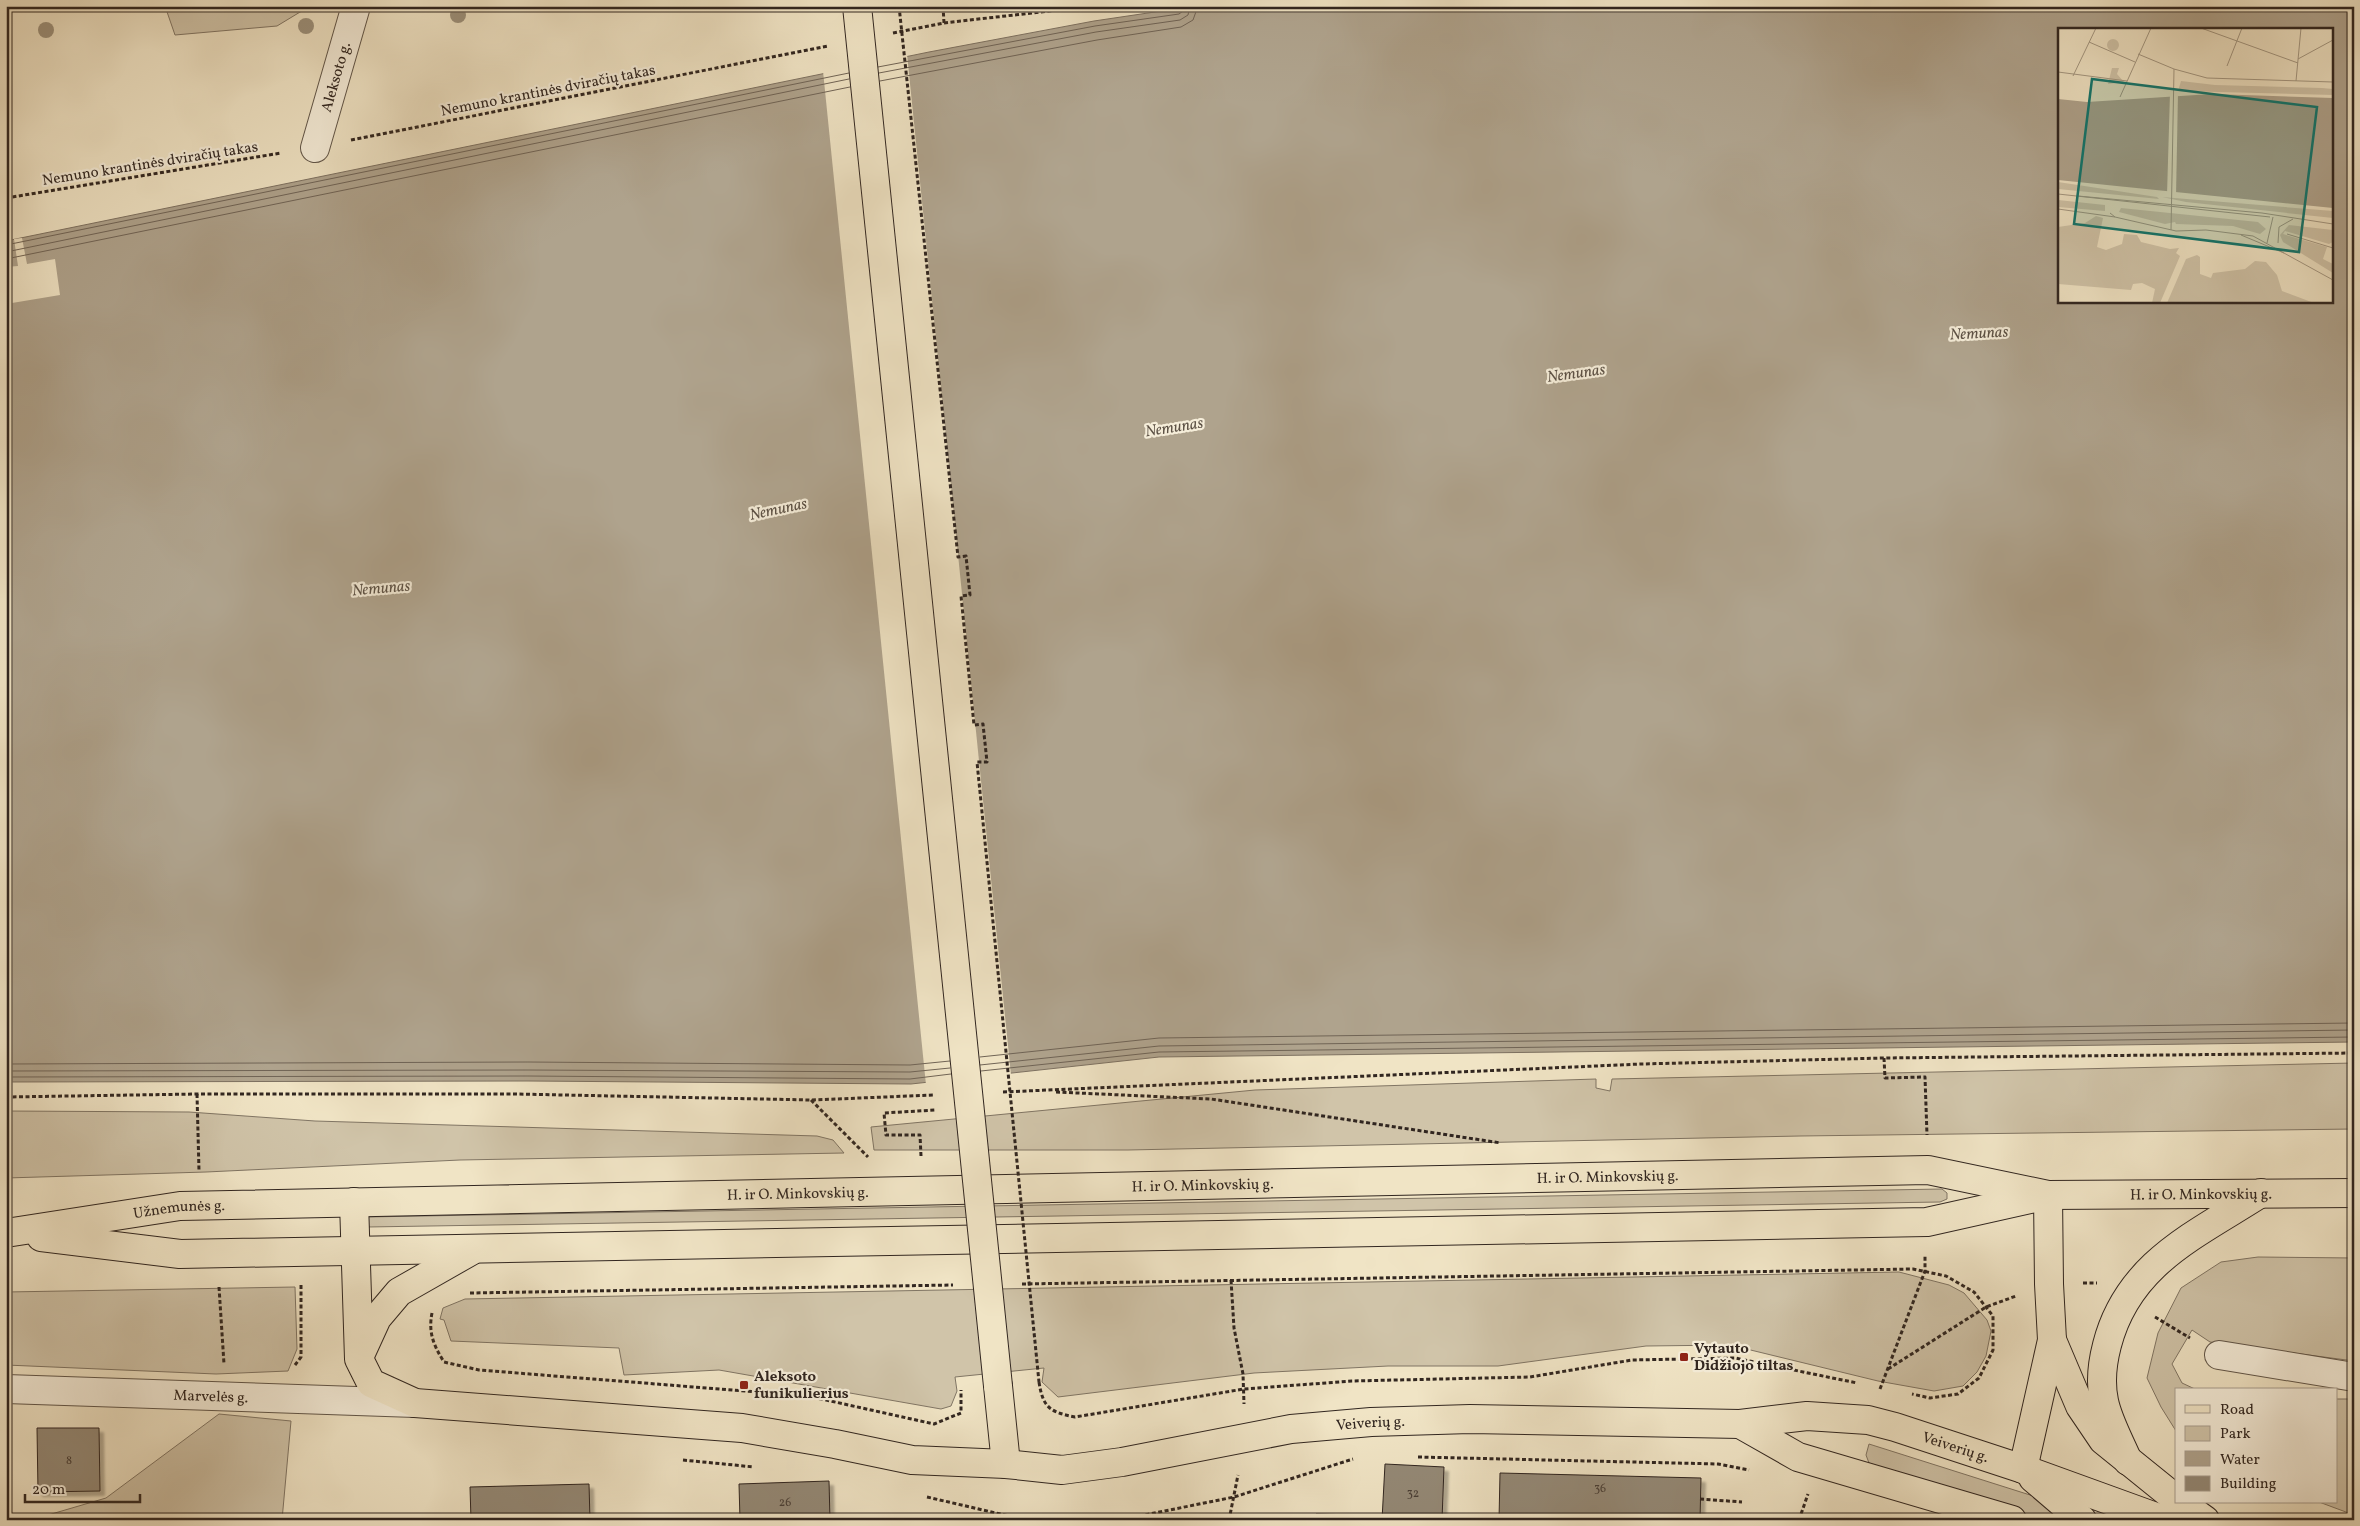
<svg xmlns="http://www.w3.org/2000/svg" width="2360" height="1526" viewBox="0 0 2360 1526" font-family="Vollkorn,serif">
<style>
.green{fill:#d0c4a9;stroke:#807564}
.water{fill:#afa38d;stroke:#7d7161;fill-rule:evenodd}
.pier{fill:#f0e4c5}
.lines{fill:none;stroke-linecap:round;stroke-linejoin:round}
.shore{stroke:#706456;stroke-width:1}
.building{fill:#948976;stroke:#312620;filter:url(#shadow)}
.street-casing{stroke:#615649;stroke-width:30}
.primary-casing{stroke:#312620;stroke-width:30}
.path{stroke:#312620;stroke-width:3;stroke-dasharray:4 2.5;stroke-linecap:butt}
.street{stroke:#f5edd9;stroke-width:28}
.primary{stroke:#f0e4c5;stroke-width:28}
.primary-bridge-casing{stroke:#312620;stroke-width:30;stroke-linecap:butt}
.path-bridge{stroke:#312620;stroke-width:3;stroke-dasharray:4 2.5;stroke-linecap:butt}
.primary-bridge{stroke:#f0e4c5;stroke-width:28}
.tree{fill:#9d927d}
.poi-dot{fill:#8f2418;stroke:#f5edd9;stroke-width:2}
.labels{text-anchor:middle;stroke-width:4.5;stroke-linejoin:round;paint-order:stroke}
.number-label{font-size:12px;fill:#4a3f36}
.street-label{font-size:15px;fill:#312620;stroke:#f5edd9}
.poi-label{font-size:15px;font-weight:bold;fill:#312620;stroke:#f5edd9;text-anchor:start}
.water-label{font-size:16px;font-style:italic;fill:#5d5246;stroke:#f5edd9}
.inset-road{fill:none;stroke:#a49883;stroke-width:1}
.view{fill:#0f766e;fill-opacity:0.15;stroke:#0f766e;stroke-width:2.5}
.inset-edge{fill:none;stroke:#312620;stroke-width:2.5}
</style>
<defs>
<filter id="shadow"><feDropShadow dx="4.5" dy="4.5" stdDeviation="1" flood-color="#0004"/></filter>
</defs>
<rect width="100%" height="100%" fill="#f0e4c5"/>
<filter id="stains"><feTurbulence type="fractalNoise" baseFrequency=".004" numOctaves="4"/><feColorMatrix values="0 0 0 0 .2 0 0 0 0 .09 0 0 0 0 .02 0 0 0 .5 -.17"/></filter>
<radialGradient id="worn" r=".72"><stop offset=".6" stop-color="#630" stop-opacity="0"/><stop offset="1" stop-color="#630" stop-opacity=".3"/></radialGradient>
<g class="green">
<polygon points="165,6 310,6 277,26 175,35"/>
<polygon points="2354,1063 2354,1129 1800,1136 1128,1150 874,1150 871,1127 1255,1090 1596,1079 1596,1088 1610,1091 1612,1079"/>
<polygon points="6,1111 189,1112 315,1121 817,1136 833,1140 844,1153 460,1160 206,1172 6,1178"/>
<polygon points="1942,1189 1947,1193 1947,1199 1940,1202 367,1227 366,1217"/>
<polygon points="2258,1257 2354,1258 2354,1361 2210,1342 2192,1330 2172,1364 2182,1383 2197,1390 2176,1390 2176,1431 2161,1407 2147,1378 2158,1333 2181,1288 2221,1262"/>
<polygon points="1899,1272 1949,1285 1964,1293 1987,1320 1991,1331 1986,1356 1977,1372 1963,1386 1934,1391 1878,1381 1730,1345 1646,1346 1498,1366 1388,1366 1254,1373 1058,1397 1042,1382 1044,1368 955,1377 957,1391 951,1406 941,1409 719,1370 624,1375 619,1348 451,1341 444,1320 440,1319 443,1308 465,1299"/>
<polygon points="295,1287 297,1349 288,1371 216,1374 6,1365 6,1292"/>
<polygon points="2336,1399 2354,1399 2354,1515 2319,1502 2336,1502"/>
<polygon points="219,1414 291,1421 282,1520 31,1520 106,1498"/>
<polygon points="1869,1444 2049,1501 2055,1510 2052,1516 2033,1518 1869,1463 1866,1455"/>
</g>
<path class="water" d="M 1195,6 L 2354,6 L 2354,1042 L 1159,1057 L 911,1084 L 528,1081 L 6,1082 L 6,241 L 929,52 L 1094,21 ZM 2059,29 L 2331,29 L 2331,301 L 2059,301 Z"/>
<g class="pier">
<polygon points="907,54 1011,1075 926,1085 823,71"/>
<polygon points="22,238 27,264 55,259 60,295 6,304 6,267 18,266 14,239"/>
</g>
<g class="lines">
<g class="shore">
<polyline points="878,67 1095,26 1179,14 1183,11 1184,6"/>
<polyline points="879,73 1096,32 1180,20 1188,15 1190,6"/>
<polyline points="880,81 1097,40 1181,27 1193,20 1198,6"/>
<polyline points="6,245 849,73"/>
<polyline points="6,252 849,79"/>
<polyline points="6,259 850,87"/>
<polyline points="980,1057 1159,1038 2354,1023"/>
<polyline points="6,1064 528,1062 910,1065 950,1061"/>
<polyline points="980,1065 1159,1046 2354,1030"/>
<polyline points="6,1071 528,1070 910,1072 950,1068"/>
<polyline points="981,1071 1159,1052 2354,1037"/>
<polyline points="6,1077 528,1076 910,1079 951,1074"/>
</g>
</g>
<g class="building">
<polygon points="37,1428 99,1428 100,1491 38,1492"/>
<polygon points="1385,1464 1444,1467 1442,1520 1382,1520"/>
<polygon points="1500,1473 1701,1478 1700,1520 1499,1520"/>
<polygon points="829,1481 830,1520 740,1520 739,1484"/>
<polygon points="589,1484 590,1520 471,1520 470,1487"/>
<polygon points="1316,1514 1356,1515 1356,1520 1316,1520"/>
</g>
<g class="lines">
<defs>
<g id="street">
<path id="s1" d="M 315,148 L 356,6"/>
<polyline points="2219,1355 2354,1377"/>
<path id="s2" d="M 6,1389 L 415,1403"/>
</g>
<g id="primary">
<path id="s3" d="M 354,1202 L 359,1359 L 371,1383 L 415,1403 L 742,1428 L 835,1444 L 912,1460 L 1006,1464 L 1062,1470 L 1122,1462 L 1291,1429 L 1371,1422 L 1470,1419 L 1740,1424 L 1807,1416 L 1868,1420 L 1895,1427 L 2023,1469 L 2164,1520"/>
<path id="s4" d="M 6,1233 L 180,1206 L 1928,1170 L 2048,1195 L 2354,1193"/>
<polyline points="41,1237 180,1254 1927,1222 2039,1197"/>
<polyline points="2052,1340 2080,1406 2103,1440 2176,1499"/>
<polyline points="361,1353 377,1318 399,1292 471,1251"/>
<polyline points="998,1386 1006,1464"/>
<polyline points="1740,1424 1798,1457 2012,1520"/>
<path d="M 2128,1461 C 2120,1442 2108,1421 2104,1401 C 2100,1382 2102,1364 2107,1345 C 2128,1263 2196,1235 2261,1193"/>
<polyline points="2023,1469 2052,1340 2049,1284 2048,1195"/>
<polyline points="2033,1478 2082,1520"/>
<polyline points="2180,1502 2205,1520"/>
</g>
</defs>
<use href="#street" class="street-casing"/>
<use href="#primary" class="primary-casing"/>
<g class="path">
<polyline points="943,6 944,23"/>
<polyline points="893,33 944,23 1093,6"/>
<polyline points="351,140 828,46"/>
<polyline points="6,198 281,153"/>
<polyline points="1884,1058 1885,1078 1925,1077 1927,1135"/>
<polyline points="1003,1092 1641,1064 1884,1058 2354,1053"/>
<polyline points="1056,1092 1211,1099 1501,1143"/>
<polyline points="197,1094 199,1171"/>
<polyline points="6,1097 197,1094 515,1094 811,1100 934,1095"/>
<polyline points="811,1100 868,1157"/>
<polyline points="921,1156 920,1135 886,1135 884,1113 936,1110"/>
<polyline points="1231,1280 1234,1328 1243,1374 1244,1404"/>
<polyline points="2083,1283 2097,1283"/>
<polyline points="1022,1284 1913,1269 1946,1276 1974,1292 1993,1316 1993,1350 1979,1378 1958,1394 1930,1398 1912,1394"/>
<polyline points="219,1287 224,1364"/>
<polyline points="470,1293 953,1285"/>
<path d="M 432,1313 C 428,1333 434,1346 444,1362 L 479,1370 L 808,1396 L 934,1424 L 961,1413 L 961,1390"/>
<polyline points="2155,1317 2190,1338"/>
<polyline points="295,1365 301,1357 301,1285"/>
<polyline points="1888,1369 1986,1307 2016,1296"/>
<path d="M 1039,1382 C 1043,1408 1050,1412 1075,1417 L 1244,1389 L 1352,1381 L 1530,1377 L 1632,1360 L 1735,1358 L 1857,1383"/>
<polyline points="1880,1389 1925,1271 1925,1256"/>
<polyline points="1418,1457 1718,1464 1749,1470"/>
<polyline points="683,1460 754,1467"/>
<polyline points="927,1497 1026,1520"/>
<polyline points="1700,1499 1742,1502"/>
<polyline points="1120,1520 1234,1497 1353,1459"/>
<polyline points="1229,1520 1238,1475"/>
<polyline points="1799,1520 1808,1494"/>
</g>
<use href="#street" class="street"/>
<use href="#primary" class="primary"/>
<defs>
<polyline id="primary-bridge" points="857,6 998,1386"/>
</defs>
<use href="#primary-bridge" class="primary-bridge-casing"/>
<polyline class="path-bridge" points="899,6 958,557 966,556 970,595 961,596 974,725 983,724 987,762 977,762 1039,1382"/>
<use href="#primary-bridge" class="primary-bridge"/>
</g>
<g class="tree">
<circle cx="458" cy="15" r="8"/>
<circle cx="306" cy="26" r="8"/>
<circle cx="46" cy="30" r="8"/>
</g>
<g class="poi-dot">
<rect x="1679" y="1352" width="10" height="10" rx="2.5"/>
<rect x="739" y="1380" width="10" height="10" rx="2.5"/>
</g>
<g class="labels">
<g class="number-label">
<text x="69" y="1464">8</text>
<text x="1600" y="1492">36</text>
<text x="1413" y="1497">32</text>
<text x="785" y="1506">26</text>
</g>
<g class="street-label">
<text dy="5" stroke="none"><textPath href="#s1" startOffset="74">Aleksoto g.</textPath></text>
<text transform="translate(548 90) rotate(-11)" y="5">Nemuno krantinės dviračių takas</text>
<text transform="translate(150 163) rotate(-9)" y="5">Nemuno krantinės dviračių takas</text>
<text dy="5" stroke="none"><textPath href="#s4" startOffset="1604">H. ir O. Minkovskių g.</textPath></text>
<text dy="5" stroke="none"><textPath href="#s4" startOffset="1199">H. ir O. Minkovskių g.</textPath></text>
<text dy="5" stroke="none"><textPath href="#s4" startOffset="794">H. ir O. Minkovskių g.</textPath></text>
<text dy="5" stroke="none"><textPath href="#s4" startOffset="2200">H. ir O. Minkovskių g.</textPath></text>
<text dy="5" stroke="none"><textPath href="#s4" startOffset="175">Užnemunės g.</textPath></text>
<text dy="5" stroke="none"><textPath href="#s2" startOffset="205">Marvelės g.</textPath></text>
<text dy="5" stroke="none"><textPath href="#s3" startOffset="1196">Veiverių g.</textPath></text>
<text dy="5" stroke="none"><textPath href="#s3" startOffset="1786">Veiverių g.</textPath></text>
</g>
<g class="poi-label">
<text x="1694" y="1353">Vytauto<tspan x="1694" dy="17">Didžiojo tiltas</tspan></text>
<text x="754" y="1381">Aleksoto<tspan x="754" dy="17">funikulierius</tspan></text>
</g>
<g class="water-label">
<text transform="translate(1979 332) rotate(-3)" y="6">Nemunas</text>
<text transform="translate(1576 372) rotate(-8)" y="6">Nemunas</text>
<text transform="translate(1174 426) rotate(-9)" y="6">Nemunas</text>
<text transform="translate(778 508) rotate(-12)" y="6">Nemunas</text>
<text transform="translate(381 587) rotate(-5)" y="6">Nemunas</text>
</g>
</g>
<g transform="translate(2058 28)">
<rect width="275" height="275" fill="#f0e4c5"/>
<path d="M49 17a6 6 0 1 1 12 0a6 6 0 1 1-12 0ZM 54,40 L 61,40 L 59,46 L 66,54 L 50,56 ZM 123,53 L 157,57 L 264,60 L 275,61 L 275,67 L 120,63 ZM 0,154 L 99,169 L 101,171 L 0,161 ZM 104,169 L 275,183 L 275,190 L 128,174 ZM 0,172 L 47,177 L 47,183 L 0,179 ZM 63,180 L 200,194 L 208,201 L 202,206 L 175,198 L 118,196 L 117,194 L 107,196 L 61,184 ZM 38,188 L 45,190 L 39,219 L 48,222 L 64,216 L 66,206 L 79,207 L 83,214 L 112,221 L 121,220 L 118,225 L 122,228 L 102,275 L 94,275 L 97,261 L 84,255 L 75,256 L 73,262 L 0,256 L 0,199 L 27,195 ZM 231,197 L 275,202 L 275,214 L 271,216 L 227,203 L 225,206 L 269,219 L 265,231 L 275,236 L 275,245 L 225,214 L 222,207 ZM 139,227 L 142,229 L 142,246 L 153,250 L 155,245 L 187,241 L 197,233 L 208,234 L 219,247 L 224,263 L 256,275 L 109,275 L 128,231 Z" fill="#d0c4a9"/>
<path d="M 154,66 L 275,70 L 275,180 L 0,152 L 0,71 L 29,74 Z" fill="#afa38d"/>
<path d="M 112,65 L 120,65 L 118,168 L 109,167 Z" fill="#f0e4c5"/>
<path class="inset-road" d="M 143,0 L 240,35M 31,14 L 77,34M 80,26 L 116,41M 240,31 L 275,12M 169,38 L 184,0M 0,44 L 69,53M 15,48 L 38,0M 238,53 L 243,0M 62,69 L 93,0M 0,166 L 212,189M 20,168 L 204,185 L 275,196M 0,181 L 57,189M 52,185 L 57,189 L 118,203 L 148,202 L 195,208 L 275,252M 113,202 L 116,41 L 149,50 L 275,54M 229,206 L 275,220M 183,207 L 226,225M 209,215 L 215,189M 220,215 L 221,199 L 235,191"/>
<path class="view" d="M 34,51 L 259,79 L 241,224 L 16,196 Z"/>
<rect width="275" height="275" class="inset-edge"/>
</g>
<rect width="2360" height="1526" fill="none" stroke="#f0e4c5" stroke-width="25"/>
<rect x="8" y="8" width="2345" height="1511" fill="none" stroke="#312620" stroke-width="2.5"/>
<rect x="12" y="12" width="2335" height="1501" fill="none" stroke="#312620"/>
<rect x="2175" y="1388" width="162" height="115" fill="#f5edd9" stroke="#a79d8f"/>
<rect x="2185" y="1405" width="25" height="8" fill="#f0e4c5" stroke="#a79d8f"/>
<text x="2220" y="1414" font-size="15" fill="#312620">Road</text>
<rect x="2185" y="1426" width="25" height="15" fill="#d0c4a9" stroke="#a79d8f"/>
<text x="2220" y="1438" font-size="15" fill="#312620">Park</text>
<rect x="2185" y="1451" width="25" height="15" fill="#afa38d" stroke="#a79d8f"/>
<text x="2220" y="1464" font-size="15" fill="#312620">Water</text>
<rect x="2185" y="1476" width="25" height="15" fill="#948976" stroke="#a79d8f"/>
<text x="2220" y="1488" font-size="15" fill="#312620">Building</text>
<path d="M25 1494v8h115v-8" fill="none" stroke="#312620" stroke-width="2.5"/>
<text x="32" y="1494" font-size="15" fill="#312620" stroke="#f5edd9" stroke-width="4" paint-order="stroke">20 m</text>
<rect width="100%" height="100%" filter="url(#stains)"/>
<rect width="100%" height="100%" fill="url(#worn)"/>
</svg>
